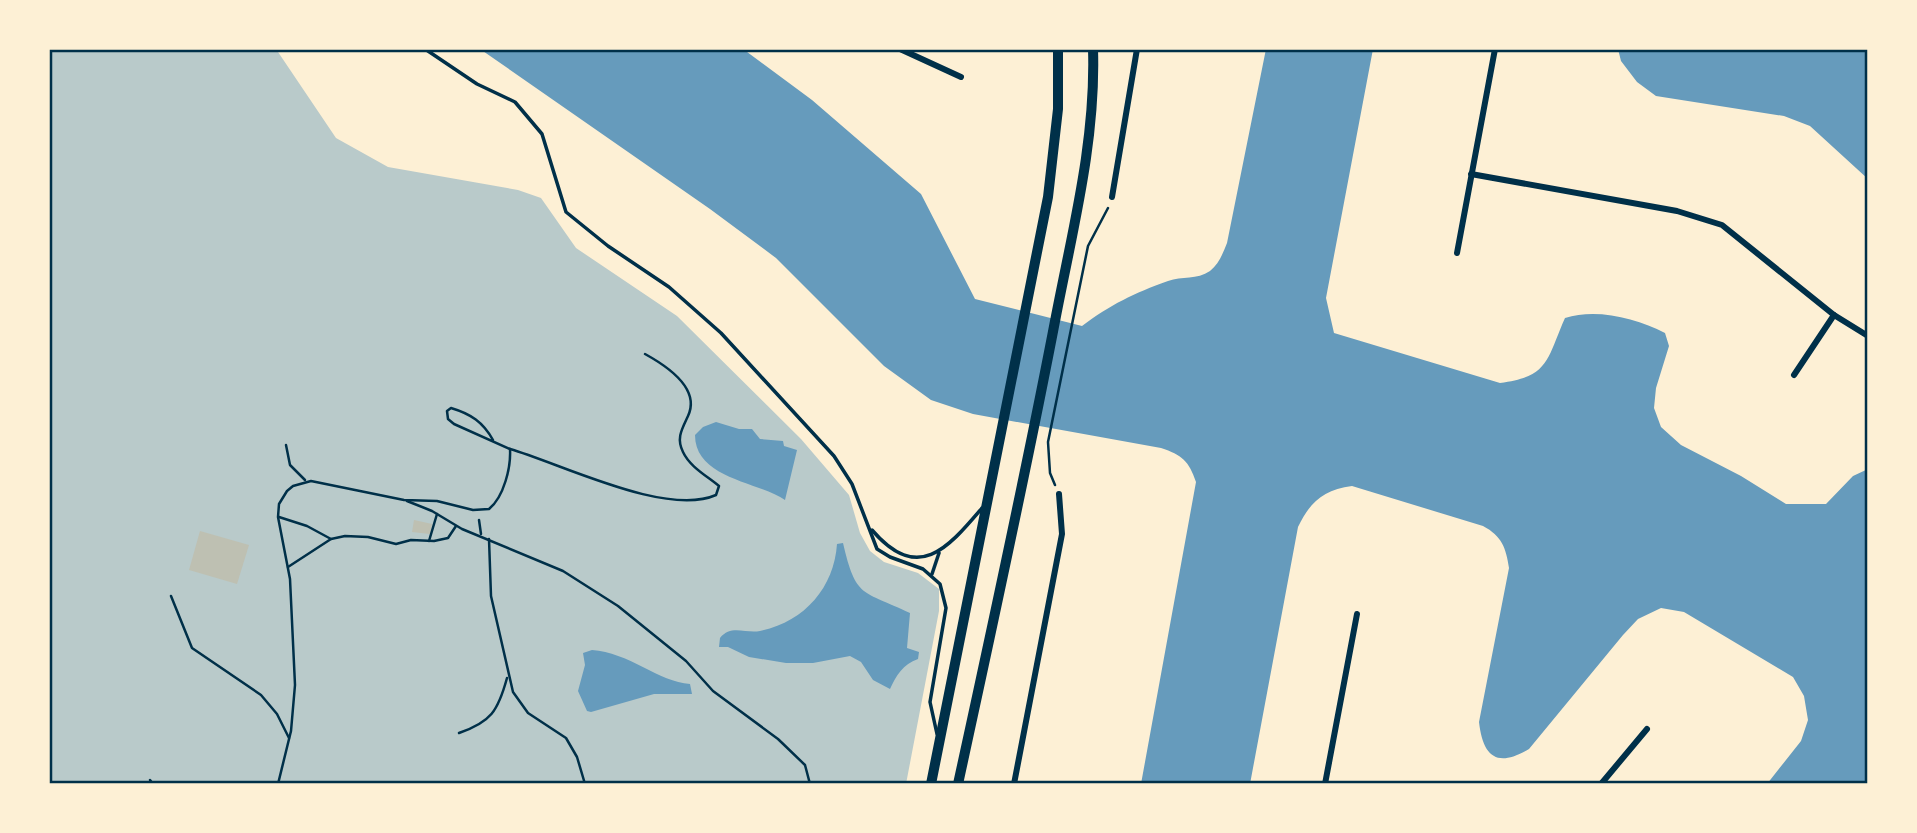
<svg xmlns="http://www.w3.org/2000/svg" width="1917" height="833" viewBox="0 0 1917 833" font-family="Bitter,serif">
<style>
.green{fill:#b9caca}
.water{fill:#669bbc}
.building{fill:#bec0b2}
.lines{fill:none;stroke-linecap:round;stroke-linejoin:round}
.path{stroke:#003049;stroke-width:2.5}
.service{stroke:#003049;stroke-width:3.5}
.minor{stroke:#003049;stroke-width:6}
.primary{stroke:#003049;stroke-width:10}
.neatline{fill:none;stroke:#003049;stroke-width:2.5}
</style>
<rect width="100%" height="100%" fill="#fdf0d5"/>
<polygon class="green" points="49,49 276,49 336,138 388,167 518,190 541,198 576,248 677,316 801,439 849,495 860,533 870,551 884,562 918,573 939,589 939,611 906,784 49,784"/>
<g class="water">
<path d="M 480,49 L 743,49 L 812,100 L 921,194 L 975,299 L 1082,326 C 1110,305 1134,293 1168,281 C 1182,276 1197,280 1210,271 C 1219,264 1223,253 1227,243 L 1266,49 L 1373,49 L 1326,298 L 1334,333 L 1500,383 C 1550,377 1547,358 1565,318 C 1596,308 1636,318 1665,333 L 1669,346 L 1656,388 L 1654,408 L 1661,427 L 1681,445 L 1741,476 L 1786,504 L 1826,504 L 1853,476 L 1868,469 L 1868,784 L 1767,784 L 1801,741 L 1808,720 L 1804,696 L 1793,677 L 1684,612 L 1661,608 L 1638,619 L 1623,635 L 1529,749 C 1497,768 1483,757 1479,722 L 1509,568 C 1506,548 1502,536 1483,526 L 1352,486 C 1323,490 1310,502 1298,527 L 1250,784 L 1141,784 L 1196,482 C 1189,461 1182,455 1161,448 L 973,414 L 931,400 L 884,366 L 776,258 L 710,209 Z"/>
<polygon points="1618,49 1868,49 1868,179 1810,126 1784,116 1656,96 1637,82 1621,61"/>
<path d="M 716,422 L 739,429 L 752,429 L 760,439 L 783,441 L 784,446 L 797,450 L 785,500 C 760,482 695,479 695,435 L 703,427 Z"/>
<path d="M 843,543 C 856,599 862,590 910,613 L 907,648 L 919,652 L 918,659 C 903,664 896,676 890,689 L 873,680 L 861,662 L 850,656 L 813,663 L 786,663 L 749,657 L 728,647 L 719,647 L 720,638 C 731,624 746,634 760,631 C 804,622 834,588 837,544 Z"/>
<path d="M 592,650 C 628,652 659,682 690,684 L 692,694 L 654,694 L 591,712 L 587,711 L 578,691 L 585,665 L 583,653 Z"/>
</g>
<g class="building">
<polygon points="414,520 432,524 430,534 412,532"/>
<polygon points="200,531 249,545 237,584 189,570"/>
</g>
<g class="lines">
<g class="path">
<polyline points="286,445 290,465 305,480"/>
<path d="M 510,449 C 562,464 666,517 716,495 L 719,486 C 707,476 690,467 683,452 C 676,438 682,429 688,416 C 701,388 665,365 645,354"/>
<polyline points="1055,485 1050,473 1048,442 1088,246 1108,208"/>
<polyline points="407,501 432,511 462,529 563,571 618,606 686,661 713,691 778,739 805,765 810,784"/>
<polyline points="279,517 307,526 331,539"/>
<polyline points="479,520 481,534"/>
<polyline points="489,539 491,596 513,692 528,713 566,738 577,757 585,784"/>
<polyline points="429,541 437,514"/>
<polyline points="288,567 331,539 345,536 368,537 396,544 411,540 434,541 448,538 456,526"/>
<polyline points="171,596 192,648 261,695 277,714 289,738"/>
<path d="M 459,733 C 491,722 498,711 507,678"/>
<polyline points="150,780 153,784"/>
<path d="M 278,784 L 291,731 L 295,685 L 290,579 L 278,517 L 279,504 L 287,491 L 293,486 L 311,481 L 404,500 L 437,501 L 473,510 L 489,509 C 504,497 511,467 510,449 L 454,424 L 448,419 L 447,411 L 451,408 C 471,414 483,422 493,440"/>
</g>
<g class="service">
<polyline points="425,49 477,84 515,102 542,134 566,212 608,246 669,287 721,333 834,456 852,484 877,549 890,557 923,569 940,584 946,608 930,702 937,734"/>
<path d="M 872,530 C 918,584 948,548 982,508"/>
<polyline points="932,574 939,553"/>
</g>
<g class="minor">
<polyline points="900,49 961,77"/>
<polyline points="1471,174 1677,211 1722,225 1834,315 1868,336"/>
<polyline points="1112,197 1137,49"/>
<polyline points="1457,253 1495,49"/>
<polyline points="1794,375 1834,315"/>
<polyline points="1014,784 1062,534 1059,494"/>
<polyline points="1325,784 1357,614"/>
<polyline points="1601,784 1647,729"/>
</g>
<g class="primary">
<polyline points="931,784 1048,197 1058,109 1058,49"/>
<path d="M 958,784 C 992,628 1026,473 1056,316 C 1073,228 1096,140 1093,49"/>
</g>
</g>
<rect width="1917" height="833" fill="none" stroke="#fdf0d5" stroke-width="102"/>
<rect x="51" y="51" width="1815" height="731" class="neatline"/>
</svg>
